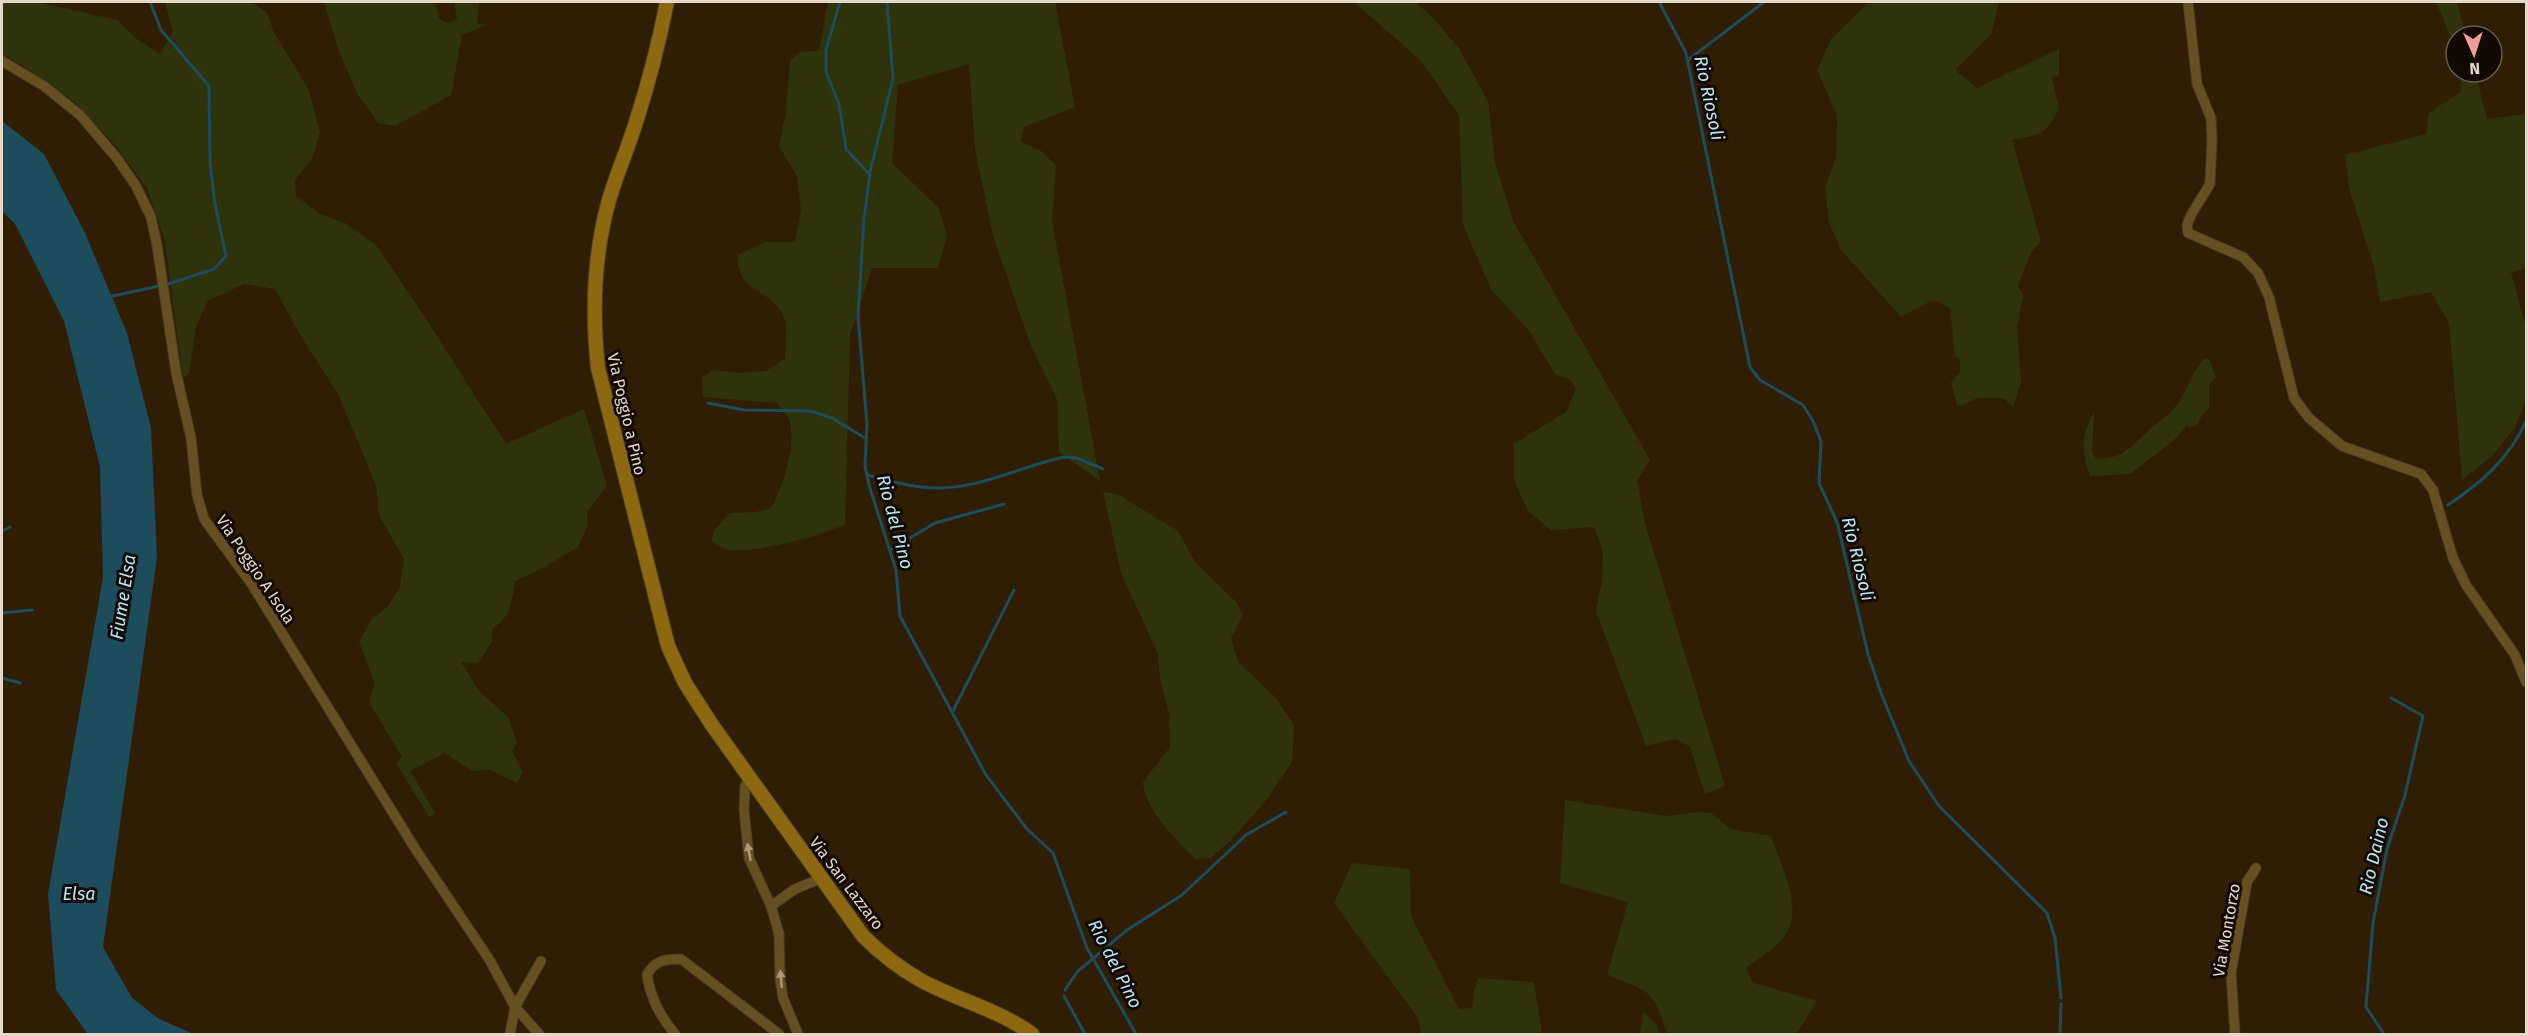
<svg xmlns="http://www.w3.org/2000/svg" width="2528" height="1036" viewBox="0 0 2528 1036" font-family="'Fira Sans',sans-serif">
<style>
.green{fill:#2f330c}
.water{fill:#1d4c5c}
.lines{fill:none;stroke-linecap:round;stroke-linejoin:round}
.stream{stroke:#1d4c5c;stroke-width:3}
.street-casing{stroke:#4d3c24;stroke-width:11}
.secondary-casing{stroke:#4d3c24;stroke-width:16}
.street{stroke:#665021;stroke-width:9}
.secondary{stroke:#8c6911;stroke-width:14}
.oneway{fill:#ab9b7d}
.labels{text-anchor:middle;stroke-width:6;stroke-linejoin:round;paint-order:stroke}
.street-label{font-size:16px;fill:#e4d8c9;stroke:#120a02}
.water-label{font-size:18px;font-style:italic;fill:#bae5f6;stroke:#120a02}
</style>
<rect width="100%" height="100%" fill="#301e04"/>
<g class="green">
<path d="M 2,2 L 37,2 L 117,20 L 138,40 L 160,54 L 173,31 L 165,2 L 252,2 L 268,14 L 273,31 L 309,90 L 320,133 L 312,159 L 295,180 L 296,196 L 320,214 L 345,223 L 376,245 L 426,319 L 506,444 L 584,409 L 607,486 L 587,512 L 588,525 L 578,547 L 539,570 L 515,581 C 512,601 511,618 492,629 L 492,642 L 478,663 L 461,662 L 481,693 L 508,717 L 517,742 L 512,751 L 523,772 L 517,783 L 490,770 L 472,771 L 445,753 L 410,771 L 436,814 L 429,817 L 396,763 L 402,757 L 369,702 L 375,683 L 359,642 L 371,620 L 387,607 L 400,587 L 404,559 L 379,515 L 376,485 L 338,394 L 302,338 L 275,289 L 244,284 L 208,301 L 196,326 L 189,374 L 183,378 L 165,242 L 148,190 L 116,146 L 74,102 L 25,67 L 2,54 Z"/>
<polygon points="324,2 425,2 436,4 439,18 446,23 457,20 454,2 479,2 477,24 489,24 462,35 451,95 395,126 378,123 357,93 337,46"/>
<path d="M 828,2 L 1055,2 L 1075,107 L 1024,127 L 1021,142 L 1041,151 L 1056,165 L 1052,221 L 1100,481 L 1059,452 L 1057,399 L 1031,346 L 993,236 L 975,149 L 969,64 L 898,85 L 892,163 L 938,207 L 947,235 L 938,268 L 872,268 L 850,335 L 845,524 C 819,537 757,553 728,550 C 722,549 716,544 711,541 L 715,529 L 730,513 L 756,512 L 771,508 C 783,487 796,446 790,422 C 789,416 781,408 777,403 L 703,397 L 702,378 L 713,370 L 739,373 L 766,371 L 785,359 C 785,348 788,330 785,320 C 772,285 739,299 737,255 L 765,242 L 795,242 L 801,210 L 797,176 L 779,146 L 786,112 L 790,61 L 799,52 L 819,51 Z"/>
<polygon points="1354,2 1415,2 1434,19 1458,47 1488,101 1495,162 1513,221 1650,460 1637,480 1645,523 1725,786 1705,794 1690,747 1676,739 1646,746 1596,611 1602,581 1603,551 1594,527 1551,530 1528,511 1514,480 1514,444 1566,412 1576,389 1572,381 1555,374 1528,329 1492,291 1463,225 1459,115 1420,60"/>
<path d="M 1869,2 L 1999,2 L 1991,34 L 1955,70 L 1977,88 L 2059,49 L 2059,76 L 2052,77 L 2059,109 C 2044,137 2041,134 2012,140 L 2041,242 L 2031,252 L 2018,286 L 2023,295 L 2017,328 L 2021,382 L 2013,407 L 2003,398 L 1977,398 L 1961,406 L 1957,405 L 1951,382 L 1960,372 L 1960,360 L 1955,356 L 1950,309 L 1938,301 L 1929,302 L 1901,317 L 1841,250 L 1829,222 L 1825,187 L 1836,158 L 1837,115 L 1817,70 L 1831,39 Z"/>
<polygon points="2436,2 2457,2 2466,36 2456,36 2456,49"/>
<polygon points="2460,72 2475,72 2487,119 2526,114 2526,268 2511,272 2526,328 2526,399 2515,427 2492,456 2462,480 2449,322 2431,292 2380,302 2374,267 2349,188 2345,155 2426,134 2429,113 2461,92"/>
<path d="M 2204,359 L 2209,359 L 2216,377 L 2209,384 L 2209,408 L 2202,415 L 2197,425 L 2190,428 L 2187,425 L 2173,441 L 2130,474 L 2090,476 C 2081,450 2081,437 2094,412 L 2092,452 L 2095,458 C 2121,463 2136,441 2154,426 C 2159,420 2167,417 2172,411 C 2186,396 2190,374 2204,359 Z"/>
<path d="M 1103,492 L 1117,494 L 1178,531 L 1195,562 L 1236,602 L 1243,615 L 1231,638 L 1238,662 L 1275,697 L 1294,725 L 1292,762 L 1264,803 L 1231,840 L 1211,858 L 1196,859 C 1177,842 1144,808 1143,782 L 1170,747 L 1169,713 L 1160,679 L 1158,654 L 1121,573 Z"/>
<path d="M 1565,800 L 1666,816 L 1697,812 L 1711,813 L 1731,829 L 1771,836 C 1780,862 1802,905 1788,930 C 1779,947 1760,957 1746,968 L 1753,983 L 1817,1001 L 1796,1034 L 1667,1034 C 1654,990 1649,991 1607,975 L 1628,902 L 1560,883 Z"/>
<polygon points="1352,863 1410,869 1411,916 1459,1009 1472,1008 1474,990 1478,978 1534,982 1542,1034 1421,1034 1418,1018 1334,903"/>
<polygon points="1643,1011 1657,1025 1659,1034 1637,1034 1641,1030"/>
</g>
<polygon class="water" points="2,121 44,154 85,233 127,333 151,428 157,557 103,947 132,998 159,1019 194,1034 88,1034 56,990 48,894 103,577 100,467 64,321 15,224 2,211"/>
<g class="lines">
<g class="stream">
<polyline points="840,2 826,50 826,72 839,104 846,149 870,175"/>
<polyline points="887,2 893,79 870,172 864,219 858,317 867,424 865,466 869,485 896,570 900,616 986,775 1027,829 1053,853 1087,948 1136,1034"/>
<polyline points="1659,2 1686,53 1750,367 1760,380 1803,405 1813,421 1821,441 1819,483 1837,522 1868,654 1881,693 1909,761 1939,806 2047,913 2055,938 2061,998"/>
<polyline points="1688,60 1764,2"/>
<polyline points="108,297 168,284 214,269 226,256 215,204 210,162 209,86 161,30 150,2"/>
<polyline points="708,403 744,410 811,411 832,418 865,438"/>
<path d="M 867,475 C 891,481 916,489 941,488 C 983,487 1023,466 1064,457 L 1077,458 L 1103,469"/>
<path d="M 2448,505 C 2482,482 2509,459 2526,421"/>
<polyline points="2,531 10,527"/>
<polyline points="890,550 935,523 1004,504"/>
<polyline points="2,613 32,610"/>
<polyline points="2,678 20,683"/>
<polyline points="953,711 1014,590"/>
<polyline points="1065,990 1077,972 1127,930 1182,895 1246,835 1286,812"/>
<polyline points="1064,996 1085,1034"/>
<polyline points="2060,1034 2061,1004"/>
<polyline points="2384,1034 2366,1007 2373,923 2387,849 2405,795 2423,716 2391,698"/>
</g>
<defs>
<g id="street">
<polyline points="2188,2 2197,84 2211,118 2212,140 2210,184 2191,215 2187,225 2188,233 2243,257 2258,273 2269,297 2294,398 2309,418 2342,446 2421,474 2433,490 2453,558 2466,585 2515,655 2526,682"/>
<polyline points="2,61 44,86 80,115 116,157 136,186 151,217 157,245 176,372 191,438 197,495 204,519 251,583 416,850 489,959 515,1007 539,1034"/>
<polyline points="750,779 745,786 744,810 749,858 771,906 779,934 780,979 783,998 798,1034"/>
<polyline points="771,906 795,889 822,878"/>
<polyline points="510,1034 515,1007 541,961"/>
<path d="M 675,1034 C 660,1016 651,999 647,975 C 655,960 665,959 681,959 L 779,1034"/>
<polyline points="2235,1034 2231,973 2247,882 2256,868"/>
</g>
<path id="secondary" d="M 667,2 C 659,42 649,82 636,122 C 628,148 617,173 609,200 C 594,254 592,313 598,368 L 668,646 L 685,683 L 712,725 L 863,936 C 881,954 899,968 922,981 C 958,1000 999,1010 1032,1034"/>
</defs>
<use href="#street" class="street-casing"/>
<use href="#secondary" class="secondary-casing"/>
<use href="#street" class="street"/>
<use href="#secondary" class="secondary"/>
</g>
<defs><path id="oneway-solid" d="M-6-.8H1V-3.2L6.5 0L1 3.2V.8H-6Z" transform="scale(1.5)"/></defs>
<g class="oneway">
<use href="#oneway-solid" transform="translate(749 852) rotate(-101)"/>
<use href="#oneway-solid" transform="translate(781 979) rotate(-95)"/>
</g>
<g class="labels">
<g class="street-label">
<text transform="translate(627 414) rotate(77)" y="6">Via Poggio a Pino</text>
<text transform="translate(256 569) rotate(56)" y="6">Via Poggio A Isola</text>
<text transform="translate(847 883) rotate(53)" y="6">Via San Lazzaro</text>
<text transform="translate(2226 930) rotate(-80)" y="6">Via Montorzo</text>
</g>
<g class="water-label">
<text transform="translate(1709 98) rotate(78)" y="6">Rio Riosoli</text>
<text transform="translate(895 522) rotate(75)" y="6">Rio del Pino</text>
<text transform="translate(1858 559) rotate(76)" y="6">Rio Riosoli</text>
<text transform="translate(123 597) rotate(-81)" y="6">Fiume Elsa</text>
<text transform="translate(2374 856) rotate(-77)" y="6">Rio Daino</text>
<text x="79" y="900">Elsa</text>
<text transform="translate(1115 964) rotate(63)" y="6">Rio del Pino</text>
</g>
</g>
<rect width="2528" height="1036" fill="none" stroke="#e4d8c9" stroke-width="6"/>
<g transform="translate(2474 54) rotate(177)"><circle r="28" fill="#120a02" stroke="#665c52" stroke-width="1.5"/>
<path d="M0-4.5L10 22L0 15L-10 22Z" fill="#f59c96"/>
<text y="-9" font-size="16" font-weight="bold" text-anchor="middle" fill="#e4d8c9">N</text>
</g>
</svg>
